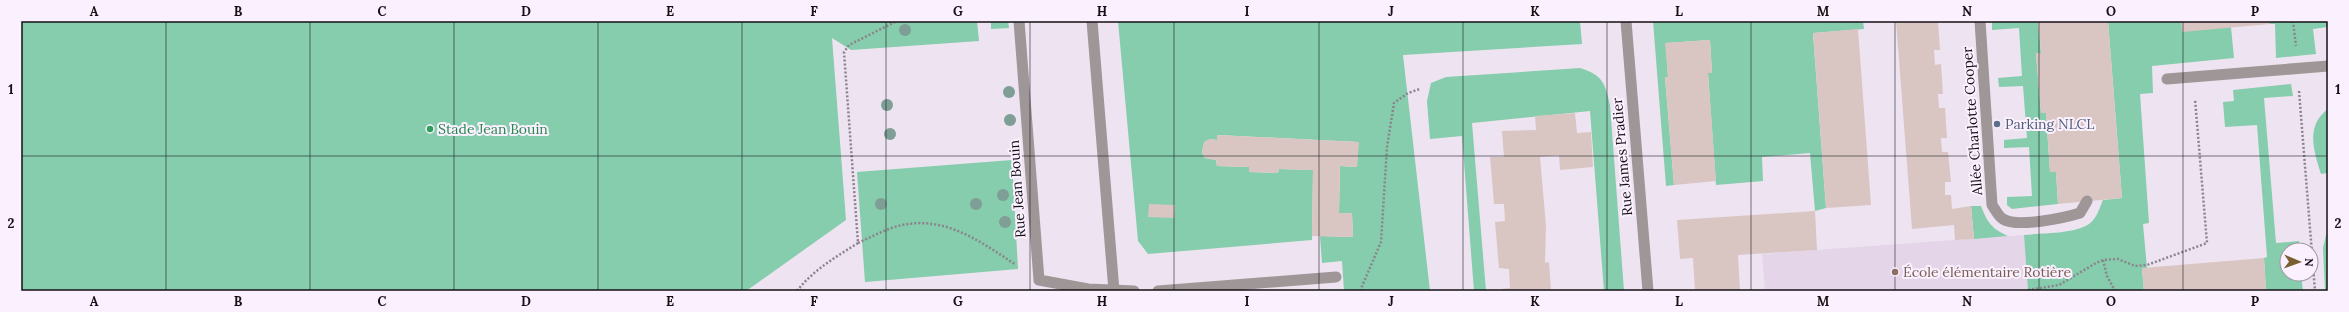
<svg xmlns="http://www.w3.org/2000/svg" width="2349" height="312" viewBox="0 0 2349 312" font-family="Lora,serif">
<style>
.built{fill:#e4d5e9}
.green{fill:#85cdac}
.building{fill:#d9c6c3}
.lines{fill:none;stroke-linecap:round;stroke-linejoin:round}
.path{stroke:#8b848d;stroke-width:2.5;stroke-dasharray:2 2;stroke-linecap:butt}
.minor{stroke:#9e9697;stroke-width:11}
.tree{fill:#7e9e96}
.grid{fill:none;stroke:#141015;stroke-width:1;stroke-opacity:0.55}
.service-dot{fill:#5c6f8a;stroke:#fbf0fe;stroke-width:1.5}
.leisure-dot{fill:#2e9e5b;stroke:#fbf0fe;stroke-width:1.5}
.education-dot{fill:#8d6e63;stroke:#fbf0fe;stroke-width:1.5}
.labels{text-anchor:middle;stroke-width:4;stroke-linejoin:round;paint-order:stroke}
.street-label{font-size:14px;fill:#141015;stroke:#fbf0fe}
.service-label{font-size:14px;fill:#4e5e75;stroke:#fbf0fe;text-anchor:start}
.leisure-label{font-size:14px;fill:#27864d;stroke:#fbf0fe;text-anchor:start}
.education-label{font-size:14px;fill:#785e54;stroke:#fbf0fe;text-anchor:start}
.neatline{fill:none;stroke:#141015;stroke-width:1.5}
.grid-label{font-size:13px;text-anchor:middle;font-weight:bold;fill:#141015}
</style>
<rect width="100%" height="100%" fill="#eee3f1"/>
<polygon class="built" points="2024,235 2028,291 1765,291 1762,254"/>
<g class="green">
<polygon points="22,21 977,21 979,41 851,50 832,38 846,220 746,291 21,291"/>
<polygon points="991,21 1008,21 1009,28 991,29"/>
<polygon points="1118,21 1580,21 1582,44 1403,55 1430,291 1344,291 1342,261 1322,263 1320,236 1353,237 1352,214 1339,213 1340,166 1357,167 1358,142 1218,135 1217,140 1210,139 1204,142 1202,153 1205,158 1216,160 1217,166 1249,167 1249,172 1278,173 1279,169 1313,170 1312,240 1148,254 1138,241"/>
<polygon points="1653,21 1863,21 1864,29 1813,33 1826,208 1815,211 1810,153 1762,157 1763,181 1716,185 1708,73 1712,73 1710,40 1666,43 1668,77 1665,77 1674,185 1666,186"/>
<polygon points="1992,21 2038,21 2041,53 2036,54 2041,113 2046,113 2050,172 2056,172 2058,204 2012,209 2007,205 2007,197 2032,196 2029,147 2004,148 2004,140 2027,138 2023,86 1999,87 1998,78 2022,76 2019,28 1992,30"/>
<path d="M 2108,21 L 2181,21 L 2231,27 L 2234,58 L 2152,66 L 2153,93 L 2140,94 L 2149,223 L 2143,224 L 2147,268 L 2142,269 L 2144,291 L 2028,291 L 2024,235 C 2041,233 2075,234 2089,224 C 2097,218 2099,209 2103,200 L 2122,198 Z"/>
<polygon points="2270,21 2328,21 2328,27 2313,29 2316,54 2276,58 2275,24 2270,24"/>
<path d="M 1580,68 C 1602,75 1605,82 1610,105 L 1624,291 L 1604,291 L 1590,111 L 1472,123 L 1486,291 L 1474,291 L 1462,136 L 1430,139 L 1427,101 L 1431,83 L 1446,77 Z"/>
<polygon points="2291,84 2293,96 2264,98 2276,243 2299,241 2299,250 2287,250 2287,274 2301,274 2303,291 2266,291 2264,258 2267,257 2266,244 2257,125 2225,127 2223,102 2234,101 2233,90"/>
<path d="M 2328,109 L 2328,173 L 2321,174 C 2314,151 2305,126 2328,109 Z"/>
<polygon points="1012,160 1018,269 865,282 857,172"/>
<path d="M 1971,206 L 1981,206 C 1987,222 1992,229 2008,236 L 1974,239 Z"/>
<polygon points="2328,234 2328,291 2325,291 2323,248 2326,235"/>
</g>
<g class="building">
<polygon points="1896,21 1938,21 1940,50 1934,50 1935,65 1941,64 1943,94 1938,94 1939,108 1945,108 1947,138 1941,138 1942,152 1948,152 1951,182 1945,182 1945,195 1951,195 1952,209 1971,206 1974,239 1955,240 1954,225 1912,229"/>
<polygon points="2038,21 2108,21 2122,198 2058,204 2056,172 2050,172 2046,113 2041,113 2036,53 2041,53"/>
<polygon points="2181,21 2270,21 2270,24 2182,32"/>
<polygon points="1858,29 1871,205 1826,208 1813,33"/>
<polygon points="1710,40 1712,73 1708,73 1716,181 1674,185 1665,77 1668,77 1665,43"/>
<polygon points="1575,113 1577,133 1591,132 1593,167 1560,170 1559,155 1540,157 1546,226 1545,263 1549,262 1551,291 1501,291 1501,289 1510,288 1509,269 1499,268 1495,222 1505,221 1504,204 1494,204 1490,157 1504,157 1502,131 1536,130 1535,116"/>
<polygon points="1217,135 1359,142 1357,167 1340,166 1339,213 1352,213 1353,237 1312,236 1313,170 1279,169 1278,173 1249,172 1249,167 1217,166 1216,160 1205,158 1202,153 1204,142 1210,139 1217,140"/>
<polygon points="1149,204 1175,205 1174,218 1148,217"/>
<polygon points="1815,211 1817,250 1738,255 1740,291 1695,291 1693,258 1680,259 1677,220"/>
<polygon points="2264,258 2266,291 2144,291 2142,268"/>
</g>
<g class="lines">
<g class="path">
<polyline points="2293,21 2296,46"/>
<polyline points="2299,91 2315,291"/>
<path d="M 858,243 C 871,237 884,230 898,226 C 943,214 980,241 1016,265"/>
<polyline points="2103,260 2107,276 2115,291"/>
<polyline points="2028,290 2059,285 2096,263 2103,260 2118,259 2135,266 2147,265 2207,243 2195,99"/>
<path d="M 797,291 C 813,270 836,257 858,243 L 844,52 L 849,45 L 897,21"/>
<polyline points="1360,291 1381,242 1387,147 1394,103 1408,93 1420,89"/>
</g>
<g class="minor">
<polyline points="1019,21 1039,280 1088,289 1134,291"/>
<polyline points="1092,21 1114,291"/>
<polyline points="1626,21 1648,291"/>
<path d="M 1980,21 L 1992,205 C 1995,209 1999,217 2003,219 C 2017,228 2064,218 2080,213 L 2087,201"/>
<polyline points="2167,79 2328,66"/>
<polyline points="1158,291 1336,277"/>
</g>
</g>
<g class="tree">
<circle cx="905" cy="30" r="6"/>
<circle cx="1009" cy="92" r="6"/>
<circle cx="887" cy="105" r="6"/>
<circle cx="1010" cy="120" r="6"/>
<circle cx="890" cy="134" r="6"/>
<circle cx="1003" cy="195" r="6"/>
<circle cx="881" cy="204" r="6"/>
<circle cx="976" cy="204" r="6"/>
<circle cx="1005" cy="222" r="6"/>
</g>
<path class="grid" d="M 166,21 L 166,291M 310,21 L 310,291M 454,21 L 454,291M 598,21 L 598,291M 742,21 L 742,291M 886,21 L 886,291M 1030,21 L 1030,291M 1174,21 L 1174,291M 1319,21 L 1319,291M 1463,21 L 1463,291M 1607,21 L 1607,291M 1751,21 L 1751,291M 1895,21 L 1895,291M 2039,21 L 2039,291M 2183,21 L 2183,291M 21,156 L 2328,156"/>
<circle class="service-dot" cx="1997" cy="124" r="4"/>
<circle class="leisure-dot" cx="430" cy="129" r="4"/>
<circle class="education-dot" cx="1895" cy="272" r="4"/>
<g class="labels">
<g class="street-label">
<text transform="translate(1972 121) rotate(-94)" y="5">Allée Charlotte Cooper</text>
<text transform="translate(1622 157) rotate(-95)" y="5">Rue James Pradier</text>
<text transform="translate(1017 189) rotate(-94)" y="5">Rue Jean Bouin</text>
</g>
<g class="service-label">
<text x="2005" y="129">Parking NLCL</text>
</g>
<g class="leisure-label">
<text x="438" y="134">Stade Jean Bouin</text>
</g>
<g class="education-label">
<text x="1903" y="277">École élémentaire Rotière</text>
</g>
</g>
<rect width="2349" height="312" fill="none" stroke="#fbf0fe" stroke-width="44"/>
<g transform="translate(2299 262) rotate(92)"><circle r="19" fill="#fbf0fe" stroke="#9f96a1"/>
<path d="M0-3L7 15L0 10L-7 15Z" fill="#795e30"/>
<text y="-6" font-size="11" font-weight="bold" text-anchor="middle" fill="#141015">N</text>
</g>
<rect x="22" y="22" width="2305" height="268" class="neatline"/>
<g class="grid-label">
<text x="94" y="16">A</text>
<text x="238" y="16">B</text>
<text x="382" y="16">C</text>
<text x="526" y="16">D</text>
<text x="670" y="16">E</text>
<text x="814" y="16">F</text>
<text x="958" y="16">G</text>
<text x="1102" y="16">H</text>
<text x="1247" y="16">I</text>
<text x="1391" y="16">J</text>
<text x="1535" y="16">K</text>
<text x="1679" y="16">L</text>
<text x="1823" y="16">M</text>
<text x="1967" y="16">N</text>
<text x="2111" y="16">O</text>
<text x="2255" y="16">P</text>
<text x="11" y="94">1</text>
<text x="2338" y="94">1</text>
<text x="11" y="228">2</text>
<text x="2338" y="228">2</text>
<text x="94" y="306">A</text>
<text x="238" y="306">B</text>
<text x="382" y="306">C</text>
<text x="526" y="306">D</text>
<text x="670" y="306">E</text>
<text x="814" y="306">F</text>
<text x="958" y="306">G</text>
<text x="1102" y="306">H</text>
<text x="1247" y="306">I</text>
<text x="1391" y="306">J</text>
<text x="1535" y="306">K</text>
<text x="1679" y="306">L</text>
<text x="1823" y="306">M</text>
<text x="1967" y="306">N</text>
<text x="2111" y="306">O</text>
<text x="2255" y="306">P</text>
</g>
</svg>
